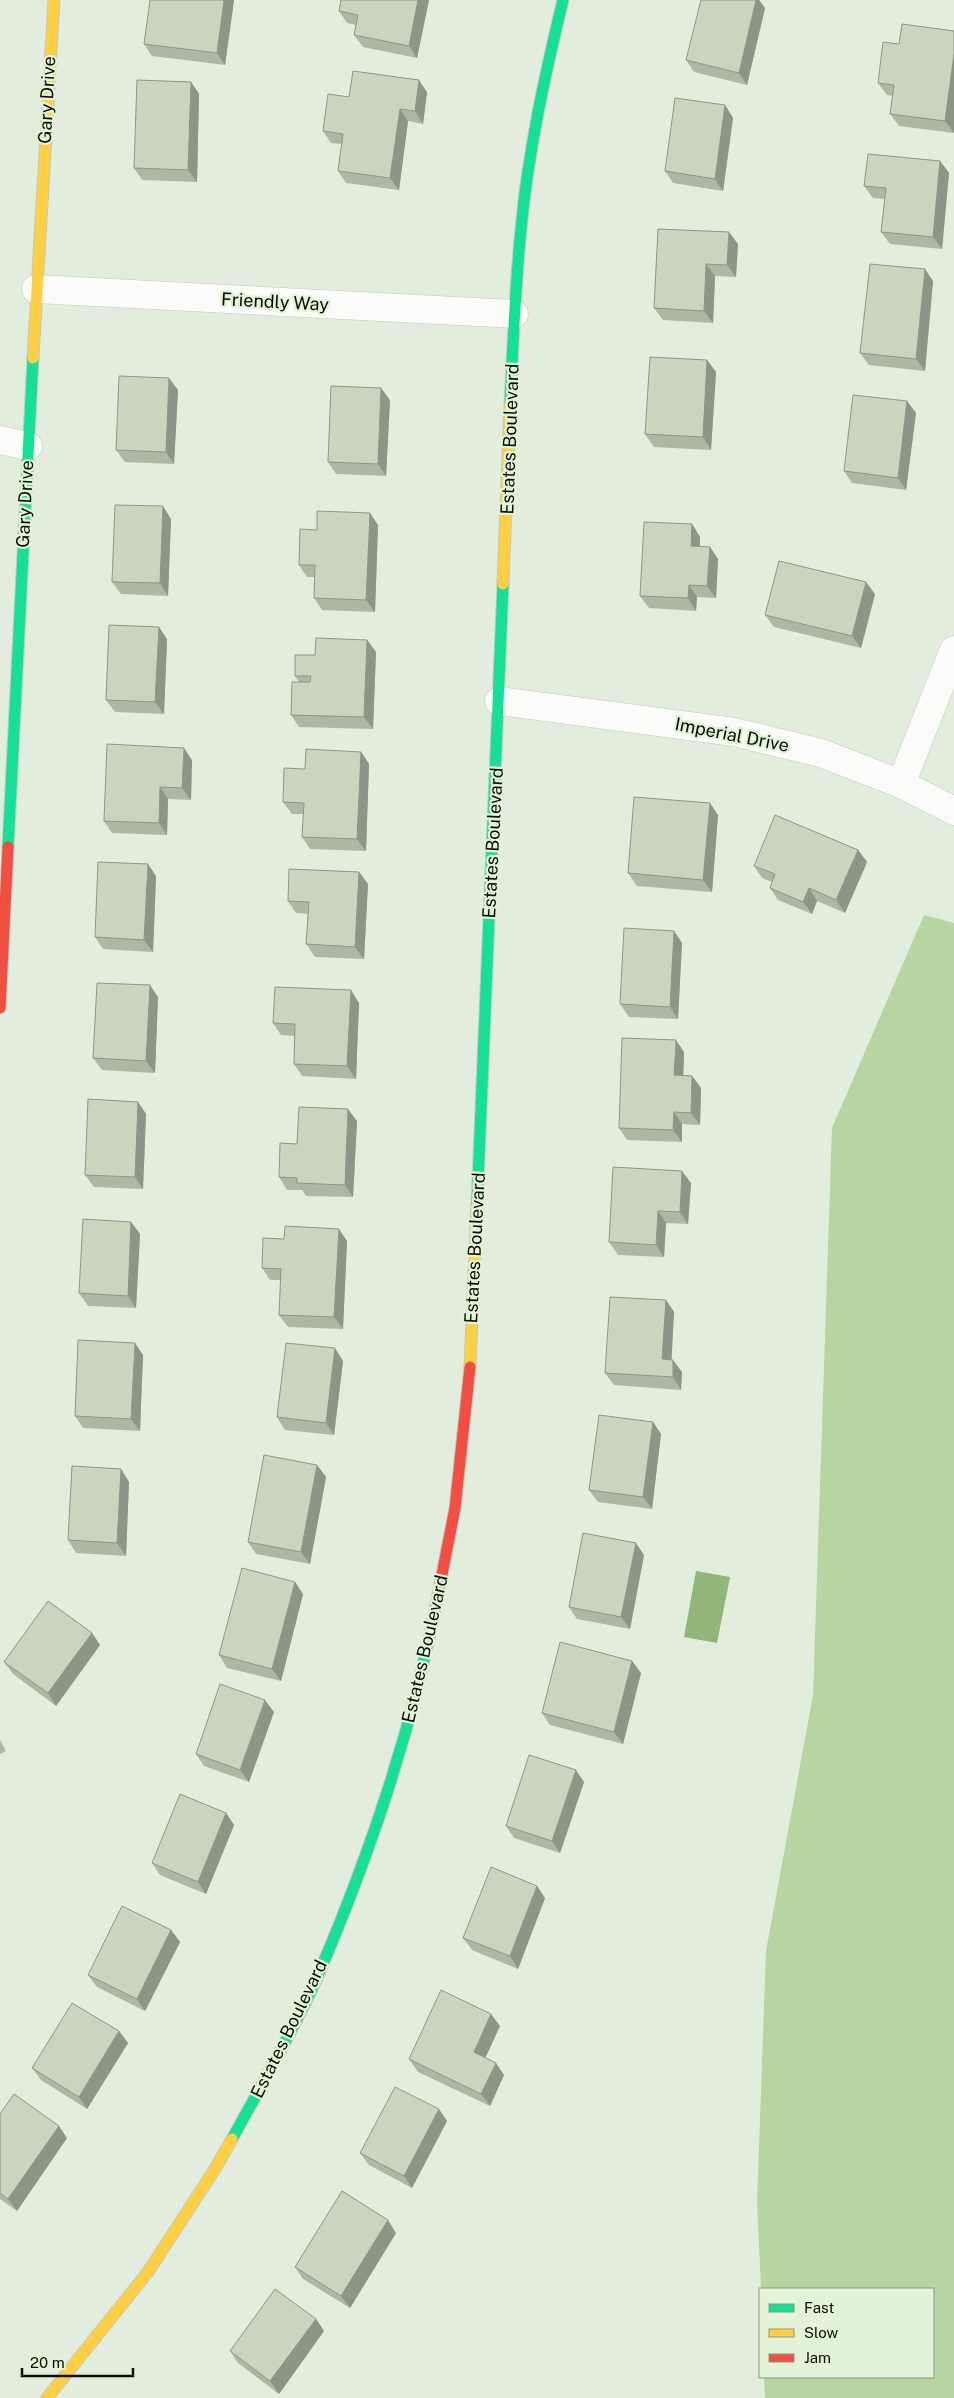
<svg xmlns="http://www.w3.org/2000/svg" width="954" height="2398" viewBox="0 0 954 2398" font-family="'Public Sans',sans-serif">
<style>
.forest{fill:#b6d5a1}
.water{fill:#92b679}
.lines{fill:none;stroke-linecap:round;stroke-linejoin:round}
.street-casing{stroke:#c2cabe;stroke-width:29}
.fast-casing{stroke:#c2cabe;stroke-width:13}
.slow-casing{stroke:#c2cabe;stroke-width:13}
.jam-casing{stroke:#c2cabe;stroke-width:13}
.street{stroke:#fbfcfa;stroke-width:28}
.fast{stroke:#16e098;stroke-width:11}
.slow{stroke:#ffcf43;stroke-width:11}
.jam{stroke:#f24e42;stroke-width:11}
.wall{fill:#acb8a4}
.shaded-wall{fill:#8c9686}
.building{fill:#c8d6bf;stroke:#8c9686}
.labels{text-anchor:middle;stroke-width:4.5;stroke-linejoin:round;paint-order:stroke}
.street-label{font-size:18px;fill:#090e06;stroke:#e2f3d7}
</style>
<rect width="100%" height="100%" fill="#e3eddd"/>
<polygon class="forest" points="924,915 954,923 954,2398 765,2398 764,2377 933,2377 933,2289 761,2289 757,2202 766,1951 813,1695 832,1128"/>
<polygon class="water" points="696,1571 730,1577 717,1643 684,1637"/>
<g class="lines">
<defs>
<g id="street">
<polyline points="36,289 514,314"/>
<polyline points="0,440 28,446"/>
<polyline points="499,701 734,732 821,753 901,784 954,811"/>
<polyline points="901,784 954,650"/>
</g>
<g id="fast">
<path d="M 510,404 C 513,346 515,287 521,229 C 528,152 545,75 563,0"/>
<polyline points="8,847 33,358"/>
<polyline points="477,1205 503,584"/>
<path d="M 232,2139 C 261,2086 292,2033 317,1978 C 370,1855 413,1727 438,1595"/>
</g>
<g id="slow">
<polyline points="33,358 54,0"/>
<polyline points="503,584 510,404"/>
<polyline points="470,1367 477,1205"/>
<polyline points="47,2398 148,2272 215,2169 232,2139"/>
</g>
<g id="jam">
<polyline points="0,1008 8,847"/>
<polyline points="438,1595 455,1508 470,1367"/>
</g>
</defs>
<use href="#street" class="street-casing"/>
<use href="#fast" class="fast-casing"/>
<use href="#slow" class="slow-casing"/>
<use href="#jam" class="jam-casing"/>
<use href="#street" class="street"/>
<use href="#fast" class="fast"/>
<use href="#slow" class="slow"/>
<use href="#jam" class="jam"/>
</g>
<g class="wall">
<polygon points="234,0 225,65 152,56 144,44"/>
<polygon points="341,0 429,0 417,58 363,47 354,35 356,25 347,23 339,11"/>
<polygon points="701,0 759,0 765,8 747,85 694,72 686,60"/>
<polygon points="954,31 954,133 899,126 890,114 893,96 887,95 878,83 899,44"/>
<polygon points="191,82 199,94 197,182 142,180 134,168"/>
<polygon points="427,92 423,124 408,121 399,190 346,183 338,171 342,144 331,143 323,131 349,97"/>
<polygon points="725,105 733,118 723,191 673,183 665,171"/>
<polygon points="940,161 949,173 942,249 890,244 881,232 885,199 873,198 864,186"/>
<polygon points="658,229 738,244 736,277 715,276 713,323 663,320 654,308"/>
<polygon points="933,281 925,371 869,365 860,353"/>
<polygon points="707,360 716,372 711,450 654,447 645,434"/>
<polygon points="178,390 174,464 125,462 116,450"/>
<polygon points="390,400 386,476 336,474 328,462"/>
<polygon points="907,401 916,413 906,490 852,483 844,471"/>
<polygon points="171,519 168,596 121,594 112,582"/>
<polygon points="692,524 700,537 700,547 710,547 718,559 716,598 697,597 696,611 649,608 640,596"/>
<polygon points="378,525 375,612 322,610 314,598 315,577 307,577 299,565 317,530"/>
<polygon points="875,594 861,648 774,627 765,615"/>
<polygon points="167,639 164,714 115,712 106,700"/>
<polygon points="367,640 376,652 373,729 299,727 291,715 299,682 295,676 315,655"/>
<polygon points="361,752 369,764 366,851 310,849 302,837 303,814 292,814 283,802 305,769"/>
<polygon points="192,760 191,800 168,799 167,835 112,833 104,821"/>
<polygon points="718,815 712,892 637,886 628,873"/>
<polygon points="858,850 867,862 845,913 817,901 812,914 778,900 770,888 772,882 762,878 754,866"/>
<polygon points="359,872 368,884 364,959 315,957 306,944 308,914 296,913 288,901"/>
<polygon points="156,876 153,952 103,949 95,937"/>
<polygon points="674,931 682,943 678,1019 629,1017 620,1004"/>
<polygon points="158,997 155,1073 102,1070 93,1058"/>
<polygon points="359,1003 356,1079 302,1076 294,1064 295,1036 281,1035 273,1023"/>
<polygon points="684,1052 683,1075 692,1076 701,1088 700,1125 682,1124 682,1142 627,1140 619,1128"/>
<polygon points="138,1102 146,1114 143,1189 94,1187 85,1175"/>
<polygon points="357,1121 353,1197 306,1196 302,1190 287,1190 279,1177 297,1144"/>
<polygon points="691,1183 688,1224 666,1223 664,1257 618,1255 609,1242"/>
<polygon points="131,1222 140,1234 136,1308 88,1306 79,1293"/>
<polygon points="347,1241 343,1329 288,1327 279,1315 281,1280 270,1280 262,1268"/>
<polygon points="666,1300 674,1312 671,1360 682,1372 681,1390 614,1385 605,1373"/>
<polygon points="143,1355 140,1431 83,1428 75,1416"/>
<polygon points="343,1361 334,1435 285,1430 277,1417"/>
<polygon points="653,1422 661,1434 652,1509 598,1502 589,1490"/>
<polygon points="317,1465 326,1477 310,1564 256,1554 248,1542"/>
<polygon points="121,1469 129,1482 126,1556 76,1553 68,1540"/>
<polygon points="644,1555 630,1629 577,1619 569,1607"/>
<polygon points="295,1582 303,1594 281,1681 227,1668 219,1655"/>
<polygon points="92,1633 100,1645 56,1706 13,1674 4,1662"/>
<polygon points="632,1661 641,1673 623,1744 550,1725 542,1713"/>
<polygon points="274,1712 249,1782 204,1766 196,1754"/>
<polygon points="0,1740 6,1751 0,1754"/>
<polygon points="584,1782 560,1853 514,1838 506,1826"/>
<polygon points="226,1813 234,1825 206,1894 160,1875 152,1863"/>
<polygon points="545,1898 518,1969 472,1950 463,1938"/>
<polygon points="171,1930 180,1942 145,2011 97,1987 88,1975"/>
<polygon points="500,2026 485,2058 504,2075 490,2106 418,2072 409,2059"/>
<polygon points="119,2031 128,2043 87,2109 41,2080 32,2068"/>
<polygon points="0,2114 67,2138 17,2211 0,2199"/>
<polygon points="447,2121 412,2188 369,2165 360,2153"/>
<polygon points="396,2233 350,2308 303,2279 295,2267"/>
<polygon points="316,2319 324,2331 279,2394 238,2363 230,2351"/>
</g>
<g class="shaded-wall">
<polygon points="224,0 234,0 225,65 217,53"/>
<polygon points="418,0 429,0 417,58 409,46"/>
<polygon points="756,0 759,0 765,8 747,85 739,73"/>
<polygon points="954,54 954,133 945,121"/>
<polygon points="419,80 427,92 423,124 415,111"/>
<polygon points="191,82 199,94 197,182 188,170"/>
<polygon points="725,105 733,118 723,191 715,179"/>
<polygon points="400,109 408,121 399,190 390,178"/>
<polygon points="940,161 949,173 942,249 933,237"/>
<polygon points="729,232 738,244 736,277 727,265"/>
<polygon points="706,264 715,276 713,323 704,311"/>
<polygon points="925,269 933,281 925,371 916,359"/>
<polygon points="707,360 716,372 711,450 703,437"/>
<polygon points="169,378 178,390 174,464 166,452"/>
<polygon points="381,388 390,400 386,476 378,464"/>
<polygon points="907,401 916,413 906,490 898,478"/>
<polygon points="163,506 171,519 168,596 160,583"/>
<polygon points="370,513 378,525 375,612 366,600"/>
<polygon points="692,524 700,537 699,558 691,546"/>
<polygon points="710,547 718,559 716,598 707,586"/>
<polygon points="866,582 875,594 861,648 852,636"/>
<polygon points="689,585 697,597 696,611 688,598"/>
<polygon points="159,627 167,639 164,714 155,702"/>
<polygon points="367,640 376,652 373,729 364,717"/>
<polygon points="184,748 192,760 191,800 182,788"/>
<polygon points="361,752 369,764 366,851 357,839"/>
<polygon points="160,787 168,799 167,835 159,823"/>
<polygon points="710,803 718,815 712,892 703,880"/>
<polygon points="858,850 867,862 845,913 836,900"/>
<polygon points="148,864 156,876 153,952 144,940"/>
<polygon points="359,872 368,884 364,959 355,947"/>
<polygon points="809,888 817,901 812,914 803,902"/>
<polygon points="674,931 682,943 678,1019 670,1007"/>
<polygon points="150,985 158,997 155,1073 146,1061"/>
<polygon points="351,990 359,1003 356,1079 347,1066"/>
<polygon points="676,1040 684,1052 683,1087 674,1075"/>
<polygon points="692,1076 701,1088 700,1125 691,1113"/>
<polygon points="138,1102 146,1114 143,1189 135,1177"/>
<polygon points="348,1109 357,1121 353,1197 345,1185"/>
<polygon points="674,1112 682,1124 682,1142 673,1130"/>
<polygon points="682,1171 691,1183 688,1224 680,1212"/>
<polygon points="658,1211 666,1223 664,1257 656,1245"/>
<polygon points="131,1222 140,1234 136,1308 128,1296"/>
<polygon points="339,1229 347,1241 343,1329 334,1317"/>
<polygon points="666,1300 674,1312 671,1371 662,1359"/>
<polygon points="135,1343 143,1355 140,1431 131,1419"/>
<polygon points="335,1348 343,1361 334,1435 326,1423"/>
<polygon points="673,1360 682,1372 681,1390 673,1377"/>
<polygon points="653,1422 661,1434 652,1509 643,1497"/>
<polygon points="317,1465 326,1477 310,1564 301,1552"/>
<polygon points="121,1469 129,1482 126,1556 117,1543"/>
<polygon points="636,1543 644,1555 630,1629 621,1617"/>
<polygon points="295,1582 303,1594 281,1681 272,1669"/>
<polygon points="92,1633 100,1645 56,1706 48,1693"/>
<polygon points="632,1661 641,1673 623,1744 614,1732"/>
<polygon points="265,1700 274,1712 249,1782 240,1770"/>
<polygon points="576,1770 584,1782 560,1853 552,1841"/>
<polygon points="226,1813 234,1825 206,1894 198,1882"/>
<polygon points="537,1886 545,1898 518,1969 510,1956"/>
<polygon points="171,1930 180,1942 145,2011 137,1999"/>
<polygon points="491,2014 500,2026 482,2065 474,2052"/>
<polygon points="119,2031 128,2043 87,2109 79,2097"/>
<polygon points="496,2063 504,2075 490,2106 481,2094"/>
<polygon points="439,2109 447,2121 412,2188 404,2176"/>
<polygon points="59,2126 67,2138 17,2211 8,2199"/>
<polygon points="388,2220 396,2233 350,2308 341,2296"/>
<polygon points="316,2319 324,2331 279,2394 270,2381"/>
</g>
<g class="building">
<polygon points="150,0 224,0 217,53 144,44"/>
<polygon points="341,0 418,0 409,46 354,35 358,15 339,11"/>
<polygon points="701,0 756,0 739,73 686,60"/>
<polygon points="902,24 954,31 954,54 945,121 890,114 894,85 878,83 883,42 899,44"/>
<polygon points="353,71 419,80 415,111 400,109 390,178 338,171 343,134 323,131 328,94 349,97"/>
<polygon points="137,80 191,82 188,170 134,168"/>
<polygon points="675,98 725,105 715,179 665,171"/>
<polygon points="868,154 940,161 933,237 881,232 886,188 864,186"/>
<polygon points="658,229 729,232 727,265 706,264 704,311 654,308"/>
<polygon points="870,264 925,269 916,359 860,353"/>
<polygon points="650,357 707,360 703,437 645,434"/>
<polygon points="119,376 169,378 166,452 116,450"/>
<polygon points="331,386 381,388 378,464 328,462"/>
<polygon points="853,395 907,401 898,478 844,471"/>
<polygon points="115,505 163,506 160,583 112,582"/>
<polygon points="317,511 370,513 366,600 314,598 315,565 299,565 300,529 317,530"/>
<polygon points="644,522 692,524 691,546 710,547 707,586 689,585 688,598 640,596"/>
<polygon points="779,561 866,582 852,636 765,615"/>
<polygon points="109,625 159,627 155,702 106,700"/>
<polygon points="316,638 367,640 364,717 291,715 292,682 310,682 311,676 295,676 295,655 315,655"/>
<polygon points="107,744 184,748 182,788 160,787 159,823 104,821"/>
<polygon points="306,749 361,752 357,839 302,837 304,803 283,802 284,768 305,769"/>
<polygon points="634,797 710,803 703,880 628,873"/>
<polygon points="775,815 858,850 836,900 809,888 803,902 770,888 775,874 754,866"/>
<polygon points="98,862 148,864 144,940 95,937"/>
<polygon points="289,869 359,872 355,947 306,944 309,902 288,901"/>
<polygon points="624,928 674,931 670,1007 620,1004"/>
<polygon points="97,983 150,985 146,1061 93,1058"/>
<polygon points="275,987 351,990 347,1066 294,1064 295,1024 273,1023"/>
<polygon points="622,1038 676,1040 674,1075 692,1076 691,1113 674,1112 673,1130 619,1128"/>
<polygon points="88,1099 138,1102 135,1177 85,1175"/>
<polygon points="299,1107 348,1109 345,1185 297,1183 297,1178 279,1177 280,1143 297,1144"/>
<polygon points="613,1167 682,1171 680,1212 658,1211 656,1245 609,1242"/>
<polygon points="83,1219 131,1222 128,1296 79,1293"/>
<polygon points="285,1226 339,1229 334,1317 279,1315 281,1269 262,1268 263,1238 284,1239"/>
<polygon points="610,1297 666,1300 662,1359 673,1360 673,1377 605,1373"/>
<polygon points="78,1340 135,1343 131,1419 75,1416"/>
<polygon points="286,1343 335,1348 326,1423 277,1417"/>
<polygon points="599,1415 653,1422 643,1497 589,1490"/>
<polygon points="264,1455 317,1465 301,1552 248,1542"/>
<polygon points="72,1466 121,1469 117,1543 68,1540"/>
<polygon points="583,1533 636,1543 621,1617 569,1607"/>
<polygon points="242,1568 295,1582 272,1669 219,1655"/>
<polygon points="48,1601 92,1633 48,1693 4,1662"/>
<polygon points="560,1642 632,1661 614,1732 542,1713"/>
<polygon points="220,1684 265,1700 240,1770 196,1754"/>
<polygon points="529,1755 576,1770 552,1841 506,1826"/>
<polygon points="180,1794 226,1813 198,1882 152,1863"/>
<polygon points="491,1867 537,1886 510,1956 463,1938"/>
<polygon points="122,1906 171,1930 137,1999 88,1975"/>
<polygon points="441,1990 491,2014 474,2052 496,2063 481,2094 409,2059"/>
<polygon points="72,2003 119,2031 79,2097 32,2068"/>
<polygon points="395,2087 439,2109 404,2176 360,2153"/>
<polygon points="14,2094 59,2126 8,2199 0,2193 0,2114"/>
<polygon points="342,2191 388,2220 341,2296 295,2267"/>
<polygon points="275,2289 316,2319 270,2381 230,2351"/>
</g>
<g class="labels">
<g class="street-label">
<text transform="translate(47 100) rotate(-87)" y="6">Gary Drive</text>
<text transform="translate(275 302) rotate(3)" y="6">Friendly Way</text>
<text transform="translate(510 439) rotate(-88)" y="6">Estates Boulevard</text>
<text transform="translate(25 504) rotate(-87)" y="6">Gary Drive</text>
<text transform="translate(732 735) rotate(11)" y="6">Imperial Drive</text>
<text transform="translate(493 843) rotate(-87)" y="6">Estates Boulevard</text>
<text transform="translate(475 1248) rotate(-87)" y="6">Estates Boulevard</text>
<text transform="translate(425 1649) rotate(-77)" y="6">Estates Boulevard</text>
<text transform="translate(289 2029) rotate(-64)" y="6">Estates Boulevard</text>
</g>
</g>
<rect x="759" y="2288" width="175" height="90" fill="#e2f3d7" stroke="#8b9783"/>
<rect x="769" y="2304" width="25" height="8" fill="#16e098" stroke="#8b9783"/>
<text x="804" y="2313" font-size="15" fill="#090e06">Fast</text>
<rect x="769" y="2329" width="25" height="8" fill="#ffcf43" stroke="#8b9783"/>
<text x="804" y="2338" font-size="15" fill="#090e06">Slow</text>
<rect x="769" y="2354" width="25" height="8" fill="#f24e42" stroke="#8b9783"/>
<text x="804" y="2363" font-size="15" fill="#090e06">Jam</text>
<path d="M22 2368v8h111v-8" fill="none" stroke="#090e06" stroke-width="2.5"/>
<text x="30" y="2368" font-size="15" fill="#090e06" stroke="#e2f3d7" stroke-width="4" paint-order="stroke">20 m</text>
</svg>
